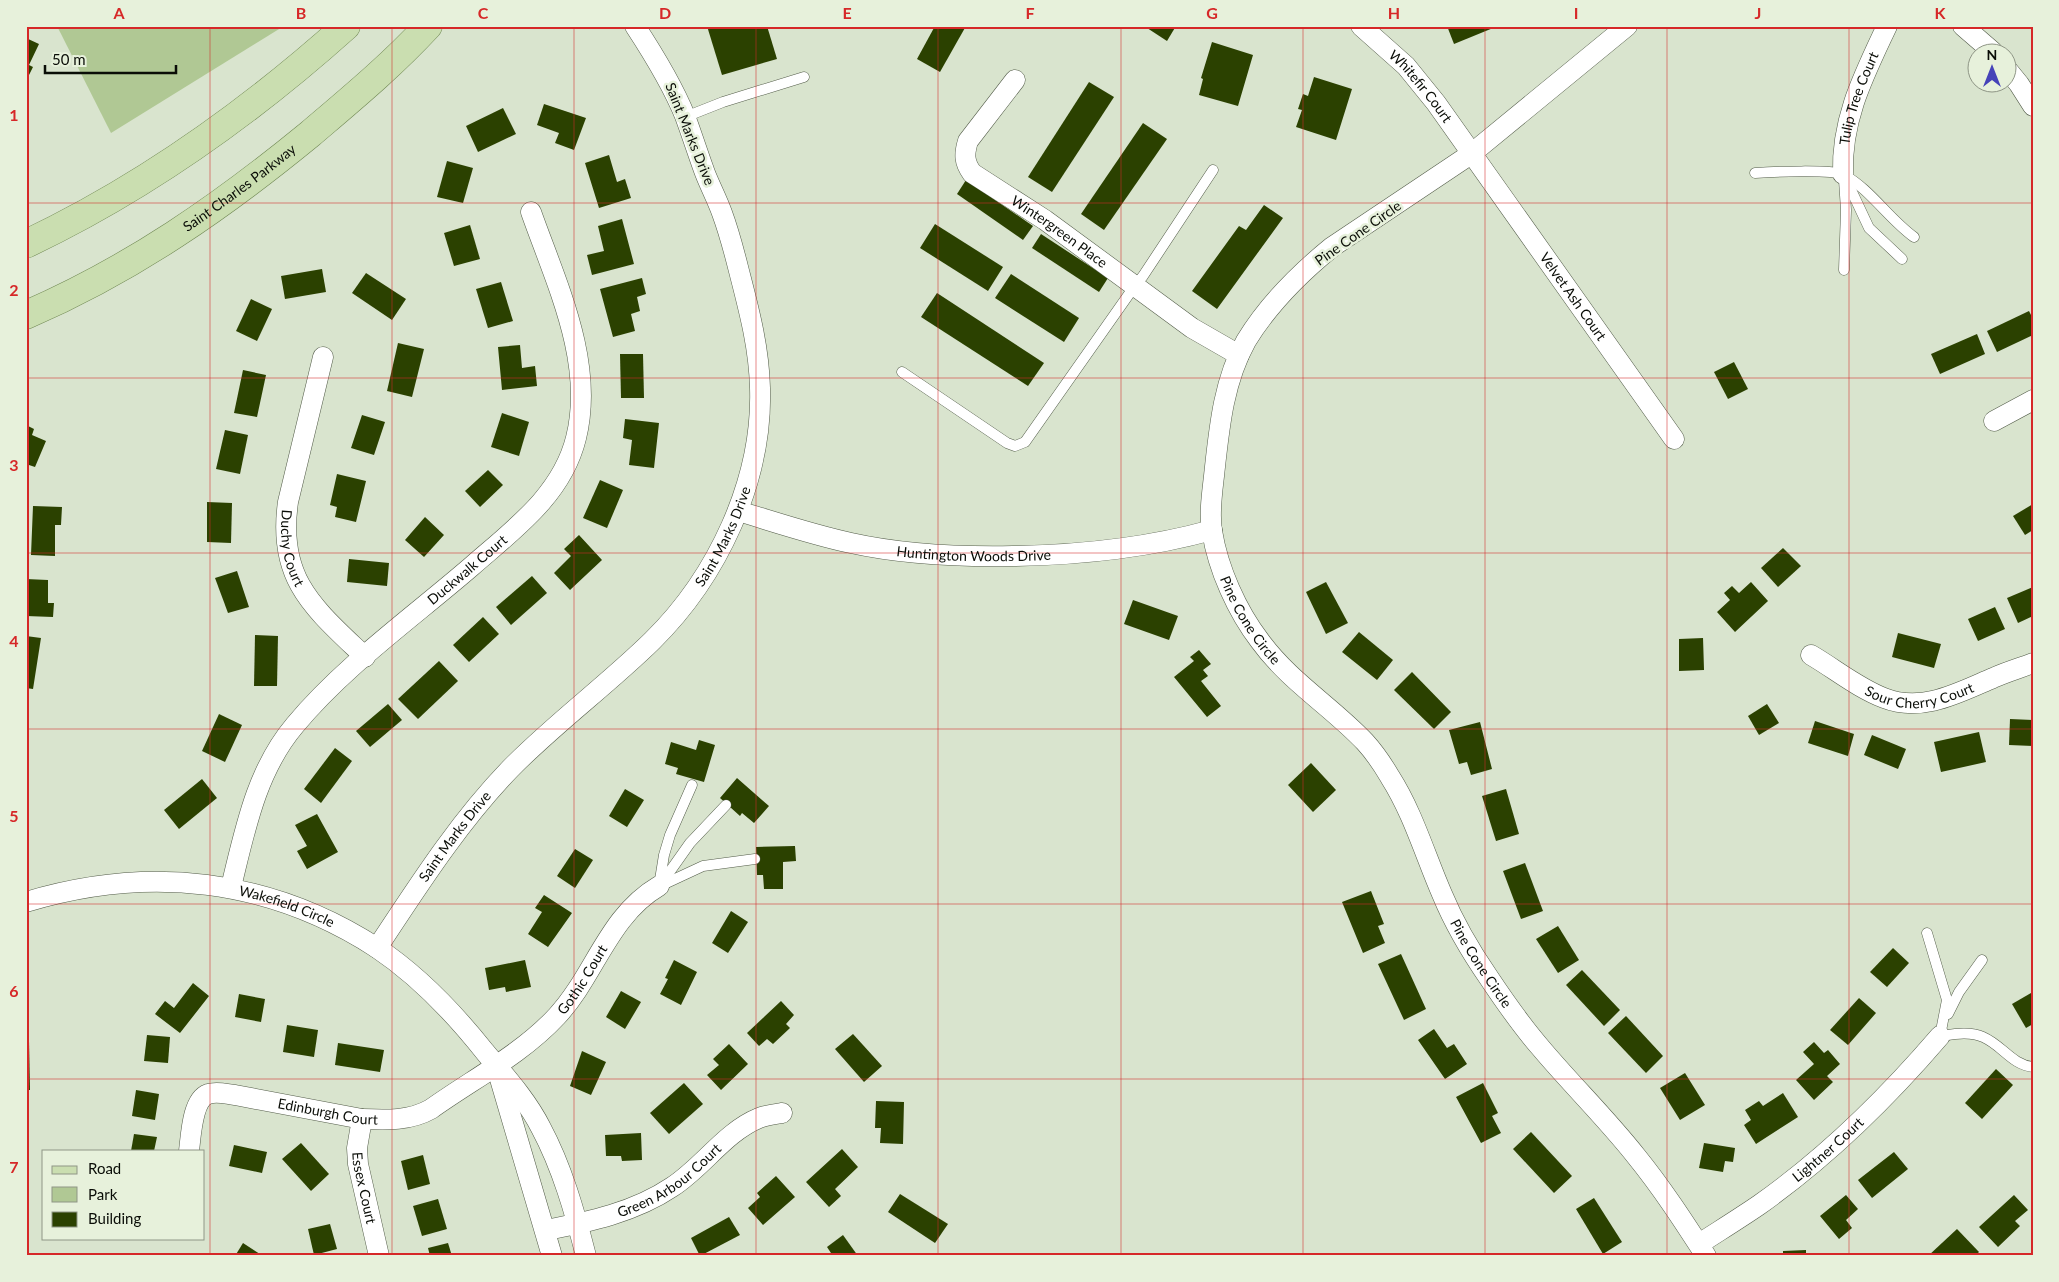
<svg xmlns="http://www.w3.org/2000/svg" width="2059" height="1282" viewBox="0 0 2059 1282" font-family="Lato,sans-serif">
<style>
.green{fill:#b0c894}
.building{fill:#2b4100}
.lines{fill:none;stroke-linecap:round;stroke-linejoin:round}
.service-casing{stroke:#535c49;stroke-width:11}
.minor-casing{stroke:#535c49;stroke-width:21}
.primary-casing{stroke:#6f8752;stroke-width:29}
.service{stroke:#fff;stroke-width:10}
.minor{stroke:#fff;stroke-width:20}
.primary{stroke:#cadeb0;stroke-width:28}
.grid{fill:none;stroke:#d62828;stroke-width:1;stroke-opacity:0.55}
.labels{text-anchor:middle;stroke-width:5;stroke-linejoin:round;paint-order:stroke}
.street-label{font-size:14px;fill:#0a0d07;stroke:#e7f1db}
.neatline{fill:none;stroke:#d62828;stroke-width:2}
.grid-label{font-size:16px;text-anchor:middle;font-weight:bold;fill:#d62828}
</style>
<rect width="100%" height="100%" fill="#d9e4ce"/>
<polygon class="green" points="57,26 284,26 111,133"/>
<g class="building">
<polygon points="707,26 767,26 777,59 722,75"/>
<polygon points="935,26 966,26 940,72 917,59"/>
<polygon points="1144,26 1176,26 1167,41"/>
<polygon points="1447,26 1498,26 1454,44"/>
<polygon points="26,38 39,44 29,65 33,67 26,81"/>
<polygon points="1212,42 1253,55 1238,106 1199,95 1203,79 1201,78"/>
<polygon points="1314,77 1352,89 1336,140 1296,127 1302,110 1298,109 1303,94 1308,96"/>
<polygon points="1089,82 1114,97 1052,192 1028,177"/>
<polygon points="544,104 586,118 574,150 555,143 559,133 537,125"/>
<polygon points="503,108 516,134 478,152 466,126"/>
<polygon points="1143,123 1167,139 1104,230 1081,214"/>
<polygon points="609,155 617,182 625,179 631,198 599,208 585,163"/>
<polygon points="447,161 473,168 463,203 437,197"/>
<polygon points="966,180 1033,226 1023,240 957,194"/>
<polygon points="1264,205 1283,218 1217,309 1192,291 1239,226 1246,230"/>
<polygon points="622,219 634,264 592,275 587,255 604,251 598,226"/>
<polygon points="935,224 1003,267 988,291 920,248"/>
<polygon points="470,225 480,259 454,266 444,233"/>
<polygon points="1041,234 1108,278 1099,292 1032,248"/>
<polygon points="322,269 326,292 285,299 281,276"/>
<polygon points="366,273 406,299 392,320 352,293"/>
<polygon points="1011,274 1079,318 1064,342 995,298"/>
<polygon points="642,278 646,294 637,297 640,311 631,314 635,331 613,337 600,289"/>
<polygon points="501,282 513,321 488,328 476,289"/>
<polygon points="937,293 1044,363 1028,386 921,317"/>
<polygon points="251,299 272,309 257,341 236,331"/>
<polygon points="2029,311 2033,319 2033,335 1997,352 1987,331"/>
<polygon points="1977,334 1985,354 1940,374 1931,354"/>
<polygon points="398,343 424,349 412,397 387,391"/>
<polygon points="520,345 522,368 535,366 537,386 502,390 498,347"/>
<polygon points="620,354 643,354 644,398 621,398"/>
<polygon points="1734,362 1748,389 1728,399 1714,372"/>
<polygon points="243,370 266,375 257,417 234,413"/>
<polygon points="502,413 529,422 519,456 491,447"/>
<polygon points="362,415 385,422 374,455 351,448"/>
<polygon points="625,419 659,423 654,468 629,465 632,440 623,438"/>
<polygon points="26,425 34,429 32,435 46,441 35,467 26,464"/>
<polygon points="225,430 248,435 240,474 216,469"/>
<polygon points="488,470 503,485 480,507 465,491"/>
<polygon points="337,474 366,481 356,522 335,517 337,507 330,505"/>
<polygon points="600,480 623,490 607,528 583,518"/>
<polygon points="207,502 232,503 231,543 207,542"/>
<polygon points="2033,504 2033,530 2025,535 2013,516"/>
<polygon points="33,506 62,507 61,525 55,525 55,556 31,555"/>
<polygon points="425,517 444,535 424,557 405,540"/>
<polygon points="579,535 602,560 570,590 554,573 571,556 564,549"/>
<polygon points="1783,548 1801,566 1778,587 1761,568"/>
<polygon points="349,559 389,563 387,586 347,582"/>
<polygon points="237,571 249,607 228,613 215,578"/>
<polygon points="532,576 547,593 511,625 496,607"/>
<polygon points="26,579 48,580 48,603 54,603 53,617 26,616"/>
<polygon points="1326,582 1348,623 1326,634 1306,592"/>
<polygon points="1751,582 1768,601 1735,632 1717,612 1730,600 1724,593 1732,586 1739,593"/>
<polygon points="2033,587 2033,616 2018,623 2007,598"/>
<polygon points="1133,600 1178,616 1169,640 1124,624"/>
<polygon points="1995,607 2005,629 1978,641 1968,619"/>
<polygon points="483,617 499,634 469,662 453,645"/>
<polygon points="1359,632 1393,660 1377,680 1342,652"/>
<polygon points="1898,633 1941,644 1934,668 1892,657"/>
<polygon points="255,635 278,636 277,686 254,686"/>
<polygon points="26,636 41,638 33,689 26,688"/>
<polygon points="1703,638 1704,670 1679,671 1679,639"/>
<polygon points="1199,650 1211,664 1203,670 1208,676 1201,681 1221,706 1207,717 1174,677 1194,661 1190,657"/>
<polygon points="439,661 458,681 418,719 398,699"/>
<polygon points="1412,672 1451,712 1434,729 1394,690"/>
<polygon points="388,704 402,720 370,747 356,731"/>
<polygon points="1767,704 1779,723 1759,735 1748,716"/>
<polygon points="219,714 242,725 225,762 202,751"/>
<polygon points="2010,719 2033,720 2033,746 2009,745"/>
<polygon points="1815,721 1854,734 1848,756 1808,743"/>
<polygon points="1480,722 1492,769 1471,775 1467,762 1459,764 1449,730"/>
<polygon points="1979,732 1986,762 1941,772 1934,742"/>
<polygon points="1872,735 1906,749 1898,769 1864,755"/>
<polygon points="699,740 715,745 704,782 676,774 678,768 665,764 671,742 696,750"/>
<polygon points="335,748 352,761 321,803 304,789"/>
<polygon points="1311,763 1336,790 1313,812 1288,785"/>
<polygon points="737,778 769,806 754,823 742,813 740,816 720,798"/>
<polygon points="202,779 217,798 179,829 164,810"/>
<polygon points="625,789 644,800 627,827 609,816"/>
<polygon points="1506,789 1519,834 1496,841 1482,796"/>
<polygon points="317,814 338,852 307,869 297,851 307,846 295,825"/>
<polygon points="795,846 796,861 783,862 783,889 764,889 763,875 757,875 756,847"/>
<polygon points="575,849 593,860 575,888 557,876"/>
<polygon points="1525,863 1543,911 1521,919 1503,871"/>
<polygon points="1371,891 1384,924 1378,926 1385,943 1363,953 1342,902"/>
<polygon points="544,895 572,913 548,947 528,934 542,912 535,908"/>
<polygon points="731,911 748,922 728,953 712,943"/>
<polygon points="1558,926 1579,960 1558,973 1536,939"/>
<polygon points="1893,948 1909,963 1887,987 1870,972"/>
<polygon points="1401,954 1426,1009 1404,1020 1378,964"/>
<polygon points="525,960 531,987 506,992 505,987 489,990 485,968"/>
<polygon points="674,960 697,972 681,1005 660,994 668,979 665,978"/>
<polygon points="1582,970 1620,1010 1604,1026 1566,985"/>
<polygon points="193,983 209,996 180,1033 155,1014 165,1001 174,1008"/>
<polygon points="621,991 641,1002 625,1029 606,1017"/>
<polygon points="2031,993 2033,1024 2026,1028 2012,1004"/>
<polygon points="239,994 265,999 261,1022 235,1017"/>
<polygon points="1859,998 1876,1013 1848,1045 1830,1030"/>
<polygon points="781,1001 794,1015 786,1024 790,1028 773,1044 767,1039 759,1046 747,1033"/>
<polygon points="1626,1016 1663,1056 1646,1073 1608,1033"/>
<polygon points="287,1025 318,1030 314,1057 283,1052"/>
<polygon points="1434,1029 1447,1048 1454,1044 1467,1064 1445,1079 1418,1040"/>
<polygon points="853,1034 882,1066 864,1082 835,1049"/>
<polygon points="147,1035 170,1037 168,1063 144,1061"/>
<polygon points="26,1041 29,1041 30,1090 26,1090"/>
<polygon points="1814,1042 1824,1053 1828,1050 1840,1064 1827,1076 1833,1082 1814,1100 1796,1080 1814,1064 1803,1052"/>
<polygon points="338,1043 384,1050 380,1072 335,1065"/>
<polygon points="729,1044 748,1064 721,1090 707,1075 719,1065 713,1059"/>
<polygon points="582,1051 606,1062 591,1095 570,1086"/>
<polygon points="1996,1069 2013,1085 1982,1119 1965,1103"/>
<polygon points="1685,1073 1705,1105 1680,1120 1660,1088"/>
<polygon points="684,1083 703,1104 669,1134 650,1113"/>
<polygon points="1483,1083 1498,1113 1492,1116 1501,1133 1481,1143 1456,1097"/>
<polygon points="136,1090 159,1094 155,1120 132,1116"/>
<polygon points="1783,1093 1798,1117 1756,1144 1744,1125 1751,1120 1745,1110 1759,1101 1763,1106"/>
<polygon points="876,1101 904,1102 903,1144 880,1143 881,1128 875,1128"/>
<polygon points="26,1114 28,1114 29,1159 26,1159"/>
<polygon points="1531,1132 1572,1176 1554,1193 1513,1149"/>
<polygon points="641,1133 642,1160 622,1161 621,1156 606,1156 605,1135"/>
<polygon points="134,1134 157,1137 154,1151 131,1151"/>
<polygon points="301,1143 329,1174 311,1191 282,1159"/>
<polygon points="1704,1143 1735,1148 1733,1162 1725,1161 1723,1172 1699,1168"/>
<polygon points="234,1145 267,1152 262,1173 229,1166"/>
<polygon points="842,1149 858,1167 835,1189 841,1196 829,1207 806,1182"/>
<polygon points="1894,1152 1908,1169 1872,1198 1858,1180"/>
<polygon points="423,1155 430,1184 408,1190 401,1161"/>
<polygon points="776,1176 795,1197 763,1225 748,1208 760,1197 757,1193"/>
<polygon points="900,1194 948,1224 935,1243 888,1212"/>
<polygon points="1846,1195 1858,1209 1846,1220 1852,1228 1839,1239 1820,1216"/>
<polygon points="2014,1195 2028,1210 2015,1221 2020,1226 1998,1247 1979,1227"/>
<polygon points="1594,1198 1622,1242 1603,1254 1576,1209"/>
<polygon points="438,1199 447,1229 422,1236 413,1206"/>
<polygon points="729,1217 740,1235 700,1256 691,1238"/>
<polygon points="330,1224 337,1249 314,1255 308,1229"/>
<polygon points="1957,1229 1979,1252 1975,1256 1928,1256"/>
<polygon points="843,1235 858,1256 833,1256 827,1247"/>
<polygon points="243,1243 263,1256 235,1256"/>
<polygon points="448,1243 452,1256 430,1256 428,1248"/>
<polygon points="1806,1250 1806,1256 1783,1256 1783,1251"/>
</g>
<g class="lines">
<defs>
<g id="service">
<polyline points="685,117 723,102 804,77"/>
<path d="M 1755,173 C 1771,172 1833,169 1844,175 C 1870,189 1889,219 1914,237"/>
<polyline points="1845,177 1869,228 1902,259"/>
<polyline points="1844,180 1846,210 1844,270"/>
<polyline points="902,372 1007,443 1015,446 1025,442 1134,287 1143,276 1213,170"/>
<polyline points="661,884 690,843 726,805"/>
<polyline points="659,886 664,855 670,835 692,785"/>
<polyline points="660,886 703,866 755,859"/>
<polyline points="1927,933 1947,1000 1940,1036"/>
<polyline points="1948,1014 1959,992 1982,960"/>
<path d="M 1940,1036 C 1954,1034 1970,1031 1983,1037 C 2002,1045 2012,1065 2033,1067"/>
</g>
<g id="minor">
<path id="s1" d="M 1361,26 L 1406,66 L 1436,103 L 1674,439"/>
<path id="s2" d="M 1627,26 L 1471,154 L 1332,247 C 1300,273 1268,305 1246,341 C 1223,382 1219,430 1214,476 C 1212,494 1209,513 1212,531 C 1218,569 1237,611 1260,641 C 1289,681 1332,707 1365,742 C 1375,753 1383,765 1390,777 C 1413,813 1425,855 1442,894 C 1454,923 1471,952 1489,978 C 1505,1002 1521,1025 1540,1047 C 1571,1084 1606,1118 1636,1156 C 1662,1188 1684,1222 1706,1256"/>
<polyline points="1963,26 1993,52"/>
<polyline points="2006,68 2019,84 2033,106"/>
<path id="s3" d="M 1015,80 L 968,141 C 964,154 964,162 972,173 L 1045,220 L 1192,328 L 1239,355"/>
<path id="s4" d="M 1843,174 C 1841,119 1864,75 1887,26"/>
<path id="s5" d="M 323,357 L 288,502 C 277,580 314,608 365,657"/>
<polyline points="1994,421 2033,400"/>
<path id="s6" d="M 738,511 C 775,522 813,535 851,543 C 905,555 959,557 1013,556 C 1081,555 1147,548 1212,530"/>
<path id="s7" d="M 1811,655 C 1835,669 1858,688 1884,698 C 1922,713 1958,693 1993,678 C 2006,672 2020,668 2033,663"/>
<path id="s8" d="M 231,887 C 245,830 256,771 295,725 C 344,666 413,617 472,566 C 513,530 562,495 576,438 C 595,362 556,283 531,212"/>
<path id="s9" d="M 26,902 C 148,865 269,878 377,948 C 419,976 454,1013 485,1052 C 505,1076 527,1100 541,1128 C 562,1167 575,1213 586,1256"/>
<path id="s10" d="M 377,948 C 418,886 458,823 510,769 C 554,724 606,686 652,641 C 717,577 763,481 760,388 C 759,347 749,310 739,271 C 734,251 729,232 722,213 C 717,199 710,186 705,173 C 698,154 692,135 685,116 C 672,84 654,55 635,26"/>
<polyline points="500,1079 552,1256"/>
<path id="s11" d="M 362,1119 L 357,1148 L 358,1164 L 379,1256"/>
<path id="s12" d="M 189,1151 C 191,1136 192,1100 208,1094 C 217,1091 226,1094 235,1095 L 362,1119 C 387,1120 410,1121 431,1109 C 473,1079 522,1054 557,1016 C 595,975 608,916 659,886"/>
<path id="s13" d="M 546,1230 C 589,1222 635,1212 672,1187 C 703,1167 725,1132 759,1118 C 766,1115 775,1114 782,1113"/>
<path id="s14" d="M 1699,1244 C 1719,1231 1740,1218 1759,1205 C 1827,1157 1886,1099 1940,1036"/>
</g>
<g id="primary">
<path d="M 26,244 C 144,188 249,113 346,26"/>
<path id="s15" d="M 26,315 C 132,269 221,207 310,134 C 351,99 391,66 428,26"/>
</g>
</defs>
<use href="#service" class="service-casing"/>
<use href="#minor" class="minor-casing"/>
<use href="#primary" class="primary-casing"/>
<use href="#service" class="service"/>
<use href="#minor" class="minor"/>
<use href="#primary" class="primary"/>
</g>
<path class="grid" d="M 210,26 L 210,1256M 392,26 L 392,1256M 574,26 L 574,1256M 756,26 L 756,1256M 938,26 L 938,1256M 1121,26 L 1121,1256M 1303,26 L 1303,1256M 1485,26 L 1485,1256M 1667,26 L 1667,1256M 1849,26 L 1849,1256M 26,203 L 2033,203M 26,378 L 2033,378M 26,553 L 2033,553M 26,729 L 2033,729M 26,904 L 2033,904M 26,1079 L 2033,1079"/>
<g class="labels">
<g class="street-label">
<text dy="5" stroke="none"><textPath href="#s1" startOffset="85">Whitefir Court</textPath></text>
<text dy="5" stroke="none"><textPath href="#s4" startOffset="78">Tulip Tree Court</textPath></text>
<text transform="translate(690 134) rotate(68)" y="5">Saint Marks Drive</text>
<text dy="5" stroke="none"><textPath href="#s15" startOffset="249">Saint Charles Parkway</textPath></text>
<text dy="5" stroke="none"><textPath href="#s3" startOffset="216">Wintergreen Place</textPath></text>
<text transform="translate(1358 233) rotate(-35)" y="5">Pine Cone Circle</text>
<text dy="5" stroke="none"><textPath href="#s1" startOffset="345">Velvet Ash Court</textPath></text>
<text dy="5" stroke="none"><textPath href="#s10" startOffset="542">Saint Marks Drive</textPath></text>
<text dy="5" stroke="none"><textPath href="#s5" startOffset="196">Duchy Court</textPath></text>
<text dy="5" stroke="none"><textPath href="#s6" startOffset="241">Huntington Woods Drive</textPath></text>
<text dy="5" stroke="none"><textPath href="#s8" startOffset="408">Duckwalk Court</textPath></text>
<text dy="5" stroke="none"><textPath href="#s2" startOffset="790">Pine Cone Circle</textPath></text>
<text dy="5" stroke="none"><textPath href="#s7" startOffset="121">Sour Cherry Court</textPath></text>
<text dy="5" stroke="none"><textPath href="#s10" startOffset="136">Saint Marks Drive</textPath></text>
<text dy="5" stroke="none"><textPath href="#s9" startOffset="266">Wakefield Circle</textPath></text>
<text dy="5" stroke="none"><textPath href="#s2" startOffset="1210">Pine Cone Circle</textPath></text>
<text dy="5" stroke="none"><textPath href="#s12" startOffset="491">Gothic Court</textPath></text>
<text dy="5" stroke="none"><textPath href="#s12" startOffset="184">Edinburgh Court</textPath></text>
<text dy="5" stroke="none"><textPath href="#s14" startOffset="160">Lightner Court</textPath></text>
<text dy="5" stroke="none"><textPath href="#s13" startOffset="135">Green Arbour Court</textPath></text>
<text dy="5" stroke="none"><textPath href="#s11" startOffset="70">Essex Court</textPath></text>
</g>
</g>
<rect width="2059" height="1282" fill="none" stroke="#e7f1db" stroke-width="55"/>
<rect x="42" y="1150" width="162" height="90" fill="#e7f1db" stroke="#8f9686"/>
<rect x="52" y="1166" width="25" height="8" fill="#cadeb0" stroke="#8f9686"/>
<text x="88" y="1174" font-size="15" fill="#0a0d07">Road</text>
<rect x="52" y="1187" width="25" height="15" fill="#b0c894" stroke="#8f9686"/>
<text x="88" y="1200" font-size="15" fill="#0a0d07">Park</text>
<rect x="52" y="1212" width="25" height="15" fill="#2b4100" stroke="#8f9686"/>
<text x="88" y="1224" font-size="15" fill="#0a0d07">Building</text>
<g transform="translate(1992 68)"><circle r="24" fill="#e7f1db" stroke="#8f9686"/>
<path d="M0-4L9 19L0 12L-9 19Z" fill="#4643b8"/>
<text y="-8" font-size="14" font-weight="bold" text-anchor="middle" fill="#0a0d07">N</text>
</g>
<path d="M45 65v8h131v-8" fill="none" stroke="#0a0d07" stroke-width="2.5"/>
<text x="52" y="65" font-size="15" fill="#0a0d07" stroke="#e7f1db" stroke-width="4" paint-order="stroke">50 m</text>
<rect x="28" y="28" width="2004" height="1226" class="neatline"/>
<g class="grid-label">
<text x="119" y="19">A</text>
<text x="301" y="19">B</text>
<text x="483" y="19">C</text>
<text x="665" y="19">D</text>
<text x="847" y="19">E</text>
<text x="1030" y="19">F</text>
<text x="1212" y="19">G</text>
<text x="1394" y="19">H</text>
<text x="1576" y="19">I</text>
<text x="1758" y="19">J</text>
<text x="1940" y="19">K</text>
<text x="14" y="121">1</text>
<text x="14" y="296">2</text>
<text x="14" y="471">3</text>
<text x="14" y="647">4</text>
<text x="14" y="822">5</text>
<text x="14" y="997">6</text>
<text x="14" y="1173">7</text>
</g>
</svg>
